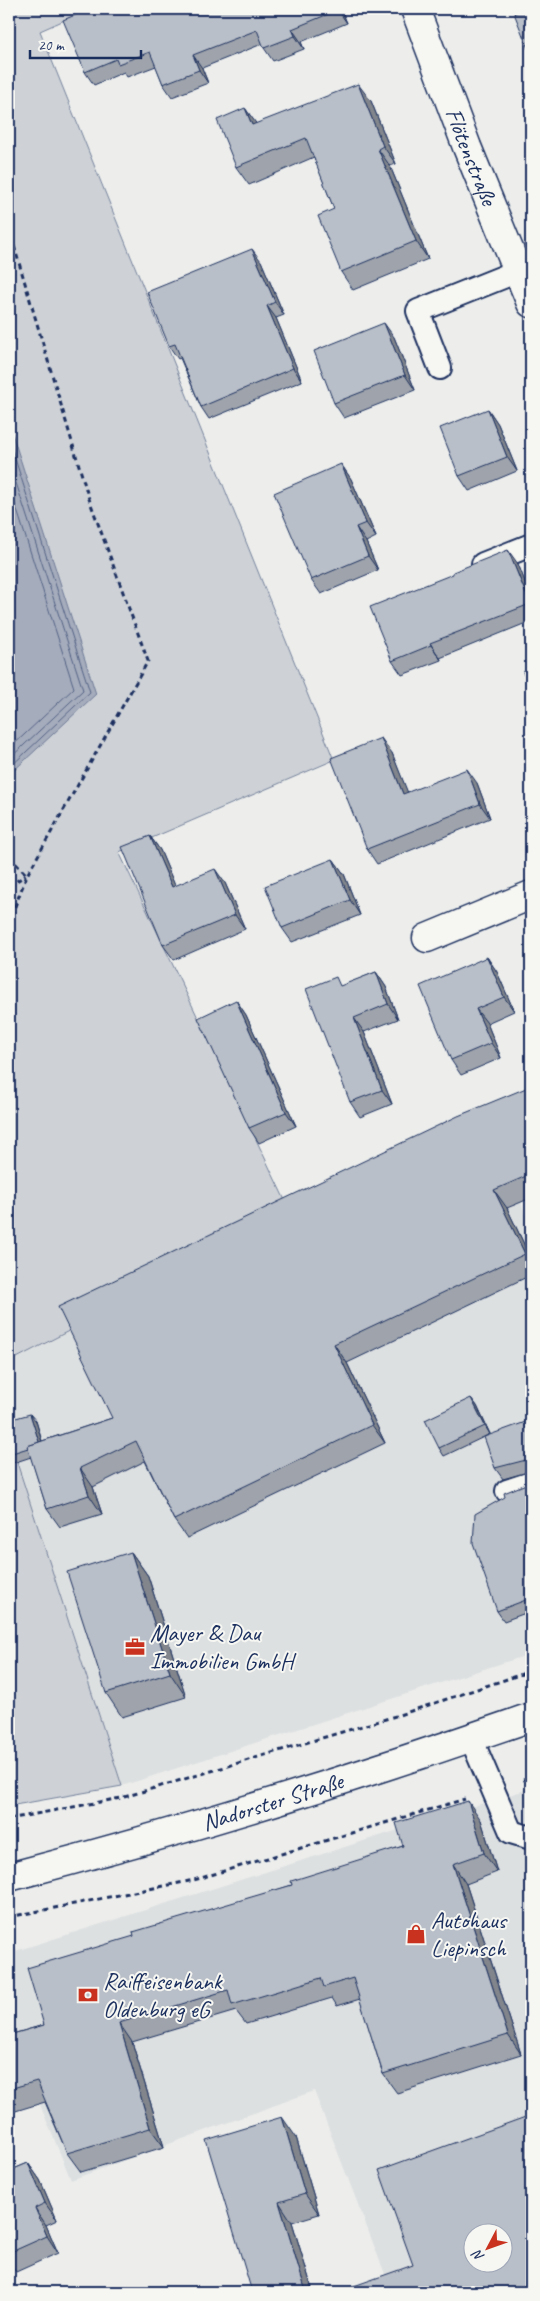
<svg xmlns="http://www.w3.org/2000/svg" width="540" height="2301" viewBox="0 0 540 2301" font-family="Caveat,sans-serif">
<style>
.built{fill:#dde0e1;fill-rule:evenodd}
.green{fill:#ced2d7;stroke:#74809a}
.water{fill:#a5acbc;stroke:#6e7a96}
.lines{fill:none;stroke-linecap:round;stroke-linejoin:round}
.shore{stroke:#526184;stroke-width:1}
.service-casing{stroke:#1b2f5e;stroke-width:26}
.minor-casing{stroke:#1b2f5e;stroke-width:31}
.tertiary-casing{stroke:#1b2f5e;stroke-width:31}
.path{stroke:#1b2f5e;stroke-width:3;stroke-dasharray:5 4;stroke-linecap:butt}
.service{stroke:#f6f6f2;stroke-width:22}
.minor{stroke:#f6f6f2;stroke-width:28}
.tertiary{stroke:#f6f6f2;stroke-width:28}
.wall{fill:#9fa4ac;stroke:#1b2f5e}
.shaded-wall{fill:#82868c;stroke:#1b2f5e}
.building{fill:#b9bfc8;stroke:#1b2f5e;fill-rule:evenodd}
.labels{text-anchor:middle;stroke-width:4;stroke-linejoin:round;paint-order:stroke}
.street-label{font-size:24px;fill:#1b2f5e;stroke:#f6f6f2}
.poi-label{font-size:24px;fill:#1b2f5e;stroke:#f6f6f2;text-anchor:start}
</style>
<rect width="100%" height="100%" fill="#edeeec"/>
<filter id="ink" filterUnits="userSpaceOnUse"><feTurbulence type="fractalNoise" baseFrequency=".02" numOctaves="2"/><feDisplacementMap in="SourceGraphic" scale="10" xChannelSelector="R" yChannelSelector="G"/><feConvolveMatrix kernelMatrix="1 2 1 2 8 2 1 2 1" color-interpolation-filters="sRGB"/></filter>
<g filter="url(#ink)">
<g class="built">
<polygon points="489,1117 531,1229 531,1654 122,1786 9,1438 9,1362 288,1217"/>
<path d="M 531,1788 L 531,2292 L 388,2282 L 314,2091 L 71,2180 L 9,2030 L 9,1953 ZM 472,2234 L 502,2234 L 502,2264 L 472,2264 Z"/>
</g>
<g class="green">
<polygon points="9,9 89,9 40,31 334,760 119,852 292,1215 9,1362"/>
<polygon points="9,1438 122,1786 9,1806"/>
</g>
<polygon class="water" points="9,424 96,694 9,775"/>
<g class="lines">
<g class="shore">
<polyline points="9,440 90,692 9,768"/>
<polyline points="9,461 83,690 9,759"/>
<polyline points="9,485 74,688 9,749"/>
</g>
<defs>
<g id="service">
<polyline points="440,368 418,311 518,271"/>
<polyline points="483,564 531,545"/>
<polyline points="507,1491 531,1483"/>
<polyline points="471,1738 511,1832 531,1838"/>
</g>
<g id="minor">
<path id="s1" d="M 415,9 L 467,147 L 531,303"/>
<polyline points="427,938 531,895"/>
</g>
<g id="tertiary">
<path id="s2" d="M 9,1877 C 185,1831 359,1777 531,1717"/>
</g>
</defs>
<use href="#service" class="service-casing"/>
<use href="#minor" class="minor-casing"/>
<use href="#tertiary" class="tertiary-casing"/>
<g class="path">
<polyline points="9,229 88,496 148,661 27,875 9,922"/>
<polyline points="9,857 27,875"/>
<polyline points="9,886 26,875"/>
<polyline points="523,1780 531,1778"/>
<polyline points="9,1819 121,1798 399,1715 531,1671"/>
<polyline points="9,1917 194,1880 465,1799"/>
</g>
<use href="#service" class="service"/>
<use href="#minor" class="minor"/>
<use href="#tertiary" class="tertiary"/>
</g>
<g class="wall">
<polygon points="90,9 95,9 97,12 105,9 341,9 347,23 301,42 304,49 273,61 264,48 262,44 202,68 208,83 172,97 163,84 156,66 127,77 124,72 94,85 85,72"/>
<polygon points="371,101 396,164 390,166 428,259 353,290 341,272 334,209 314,157 249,185 236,167 245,108 256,124"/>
<polygon points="261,261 284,315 276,318 302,381 209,419 201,407 180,358 178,359 169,346"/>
<polygon points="394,337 415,390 344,418 334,403"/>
<polygon points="488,409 498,424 517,471 469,491 459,476"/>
<polygon points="341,464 351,479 376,537 366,542 378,570 321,594 311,580"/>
<polygon points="518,564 531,597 531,621 440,658 441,660 402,675 392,661"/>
<polygon points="392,753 407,792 477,783 490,818 377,864 367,849"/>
<polygon points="150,836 160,850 175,886 225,883 245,929 174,960 163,945"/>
<polygon points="333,859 344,874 360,915 292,942 282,928"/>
<polygon points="487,957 497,972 514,1011 487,1023 501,1058 461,1075 451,1060"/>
<polygon points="376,972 386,987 398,1019 364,1032 392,1104 360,1117 350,1102 342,986"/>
<polygon points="236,1000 246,1015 296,1126 259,1143 249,1128"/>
<polygon points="531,1086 531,1198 507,1208 531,1259 531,1275 347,1363 385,1443 187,1538 174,1520 145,1461 93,1487 102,1514 60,1527 47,1509 31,1457 13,1463 9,1457 9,1420 36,1421 42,1441 112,1418"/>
<polygon points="471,1398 477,1406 490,1434 444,1456 439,1448"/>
<polygon points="531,1420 531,1471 503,1479 495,1468"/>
<polygon points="531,1482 531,1611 504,1621 497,1611"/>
<polygon points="131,1552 148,1576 186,1697 122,1717 106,1693"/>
<polygon points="481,1820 497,1872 466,1884 521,2054 397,2093 383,2074 360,1999 337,2006 332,1998 246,2024 236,2011 132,2042 164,2147 81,2172 67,2153 45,2102 9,2113 9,2035 44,2025 134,1936 292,1885 403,1846"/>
<polygon points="296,2137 319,2214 292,2222 313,2292 252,2292"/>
<polygon points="28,2163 40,2180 57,2220 46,2225 58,2253 16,2272 9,2261 9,2171"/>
</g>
<g class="shaded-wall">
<polygon points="337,9 341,9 347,23"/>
<polygon points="292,29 301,42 304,49 295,36"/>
<polygon points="193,55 202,68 208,83 199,70"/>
<polygon points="358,84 371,101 396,164 383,146"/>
<polygon points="245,108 258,126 252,125"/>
<polygon points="378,149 390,166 428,259 416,241"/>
<polygon points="252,249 261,261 284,315 275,302"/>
<polygon points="267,306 276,318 302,381 293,368"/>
<polygon points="384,323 394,337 415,390 405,375"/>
<polygon points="488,409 498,424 517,471 507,457"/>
<polygon points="341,464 351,479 376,537 366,523"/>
<polygon points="356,527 366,542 378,570 368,556"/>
<polygon points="508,550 518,564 531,597 531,606"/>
<polygon points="430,643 440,658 441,660 431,645"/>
<polygon points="381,738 392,753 414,808 403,794"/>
<polygon points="467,769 477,783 490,818 480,804"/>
<polygon points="150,836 160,850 182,902 172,887"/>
<polygon points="333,859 344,874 360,915 350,900"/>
<polygon points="215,869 225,883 245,929 235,915"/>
<polygon points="487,957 497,972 514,1011 504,997"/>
<polygon points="376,972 386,987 398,1019 388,1004"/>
<polygon points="236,1000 246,1015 296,1126 286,1112"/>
<polygon points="476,1009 487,1023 501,1058 491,1043"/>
<polygon points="354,1018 364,1032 392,1104 382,1090"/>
<polygon points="494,1190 507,1208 531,1259 531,1263 525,1254"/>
<polygon points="334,1344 347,1363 385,1443 372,1425"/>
<polygon points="471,1398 477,1406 490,1434 485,1426"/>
<polygon points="30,1414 36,1421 45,1453 40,1445"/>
<polygon points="80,1468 93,1487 102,1514 89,1495"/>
<polygon points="131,1552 148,1576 186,1697 170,1673"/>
<polygon points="468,1801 481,1820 497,1872 484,1853"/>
<polygon points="453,1864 466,1884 521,2054 508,2035"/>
<polygon points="119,2023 132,2042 164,2147 150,2128"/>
<polygon points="282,2117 296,2137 319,2214 305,2194"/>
<polygon points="28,2163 40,2180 57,2220 45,2203"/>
<polygon points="279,2202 292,2222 313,2292 306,2292"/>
<polygon points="35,2208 46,2225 58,2253 47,2236"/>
</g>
<g class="building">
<polygon points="90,9 95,9 96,12 105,9 337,9 338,10 292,29 295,36 264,48 257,30 193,55 199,70 163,84 150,52 118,64 116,59 85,72 63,20"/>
<polygon points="525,9 531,9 531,56 514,13"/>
<polygon points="358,84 383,146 378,149 416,241 341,272 318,216 334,209 306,138 236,167 217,120 245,108 252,125"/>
<polygon points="252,249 275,302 267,306 293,368 201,407 175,344 169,346 147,292"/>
<polygon points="384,323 405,375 334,403 314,351"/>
<polygon points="488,409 507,457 459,476 440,428"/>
<polygon points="341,464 366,523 356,527 368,556 311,580 274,493"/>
<polygon points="508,550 530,604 430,643 431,645 392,661 370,607 453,574 453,572"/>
<polygon points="531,668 531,693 523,672"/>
<polygon points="381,738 403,794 467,769 480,804 367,849 331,758"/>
<polygon points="150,836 172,887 215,869 235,915 163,945 122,847"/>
<polygon points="333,859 350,900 282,928 265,886"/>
<polygon points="487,957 504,997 476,1009 491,1043 451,1060 420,986"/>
<polygon points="376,972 388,1004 354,1018 382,1090 350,1102 306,989 336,977 340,986"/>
<polygon points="236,1000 286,1112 249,1128 198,1018"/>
<polygon points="531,1086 531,1174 494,1190 525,1254 334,1344 372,1425 174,1520 136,1441 80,1468 89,1495 47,1509 27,1446 112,1418 58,1307 458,1116"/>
<polygon points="471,1398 485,1426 439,1448 425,1420"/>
<polygon points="30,1414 39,1442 27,1446 28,1448 9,1454 9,1420"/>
<polygon points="531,1420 531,1462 526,1460 495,1468 484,1437"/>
<polygon points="531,1482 531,1598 497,1611 473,1543 475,1514 505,1497 504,1493"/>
<polygon points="131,1552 170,1673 106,1693 67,1572"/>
<polygon points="468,1801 484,1853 453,1864 508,2035 383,2074 353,1978 324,1987 321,1978 232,2005 228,1990 119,2023 150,2128 67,2153 37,2081 9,2089 9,2035 44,2025 27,1968 134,1936 133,1932 292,1885 291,1881 403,1846 396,1823"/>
<path d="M 531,2115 L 531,2292 L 337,2292 L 413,2265 L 379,2170 ZM 472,2234 L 502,2234 L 502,2264 L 472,2264 Z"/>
<polygon points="282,2117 305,2194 279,2202 306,2292 252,2292 206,2140"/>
<polygon points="28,2163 45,2203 35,2208 47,2236 9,2253 9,2171"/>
</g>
</g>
<defs>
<symbol id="office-bare" viewBox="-9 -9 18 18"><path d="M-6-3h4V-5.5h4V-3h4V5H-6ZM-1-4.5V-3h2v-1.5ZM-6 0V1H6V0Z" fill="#c8321e" stroke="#f6f6f2" stroke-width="2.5" paint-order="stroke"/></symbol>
<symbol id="shop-bare" viewBox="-9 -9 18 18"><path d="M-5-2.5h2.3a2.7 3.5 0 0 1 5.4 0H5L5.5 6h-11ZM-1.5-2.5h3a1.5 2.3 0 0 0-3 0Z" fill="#c8321e" stroke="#f6f6f2" stroke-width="2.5" paint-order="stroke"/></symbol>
<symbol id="bank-bare" viewBox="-9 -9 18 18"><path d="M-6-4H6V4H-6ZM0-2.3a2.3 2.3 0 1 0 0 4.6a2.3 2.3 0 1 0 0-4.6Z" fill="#c8321e" stroke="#f6f6f2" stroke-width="2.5" paint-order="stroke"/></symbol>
</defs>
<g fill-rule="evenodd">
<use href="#office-bare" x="121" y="1633" width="28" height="28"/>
<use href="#shop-bare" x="402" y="1920" width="28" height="28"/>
<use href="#bank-bare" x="74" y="1981" width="28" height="28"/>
</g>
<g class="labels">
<g class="street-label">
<text dy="8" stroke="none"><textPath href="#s1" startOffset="158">Flötenstraße</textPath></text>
<text dy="8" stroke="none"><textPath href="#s2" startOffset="274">Nadorster Straße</textPath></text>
</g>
<g class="poi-label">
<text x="150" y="1641">Mayer &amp; Dau<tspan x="150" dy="28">Immobilien GmbH</tspan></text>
<text x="431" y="1928">Autohaus<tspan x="431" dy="28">Liepinsch</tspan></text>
<text x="103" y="1989">Raiffeisenbank<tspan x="103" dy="28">Oldenburg eG</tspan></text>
</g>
</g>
<rect width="540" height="2301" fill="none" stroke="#f6f6f2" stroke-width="30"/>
<rect x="15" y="15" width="510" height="2271" fill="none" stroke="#1b2f5e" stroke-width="2" filter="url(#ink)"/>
<g transform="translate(488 2248) rotate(229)"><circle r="24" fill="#f6f6f2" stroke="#9ea6b7"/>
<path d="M0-4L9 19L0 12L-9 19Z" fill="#c8321e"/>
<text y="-8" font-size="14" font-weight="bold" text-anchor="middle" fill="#1b2f5e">N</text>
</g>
<path d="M30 50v8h111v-8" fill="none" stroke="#1b2f5e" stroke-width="2.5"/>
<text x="38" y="50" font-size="15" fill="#1b2f5e" stroke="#f6f6f2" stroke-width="4" paint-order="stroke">20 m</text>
</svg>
